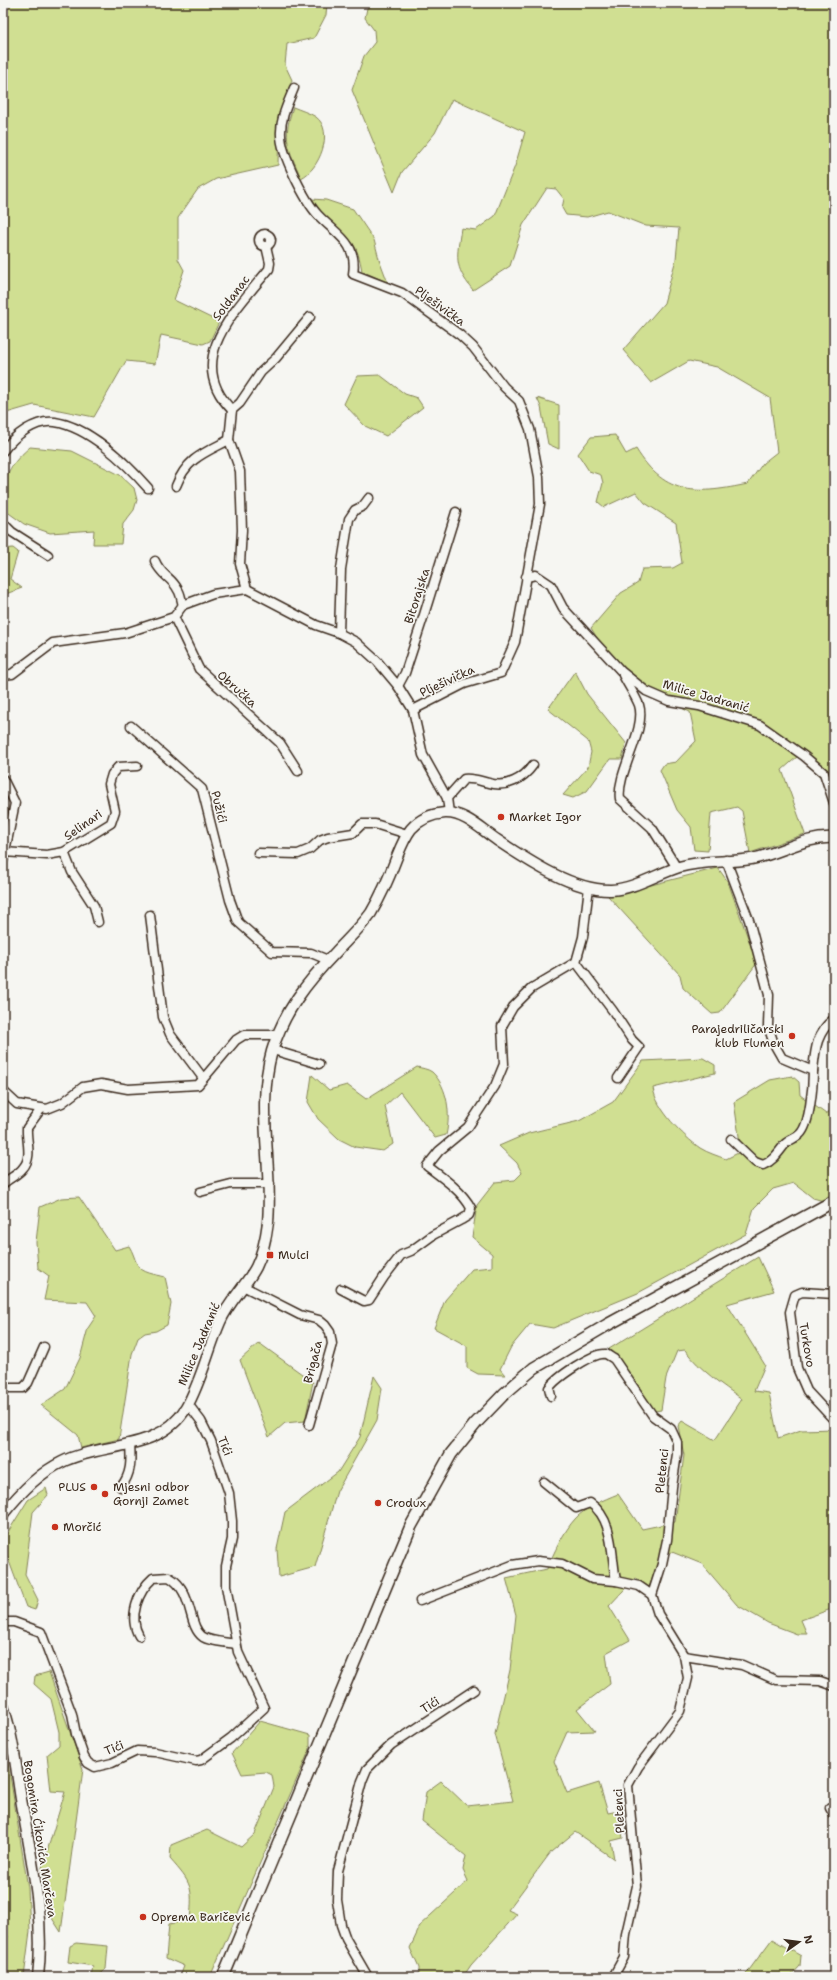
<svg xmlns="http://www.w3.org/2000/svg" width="837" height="1980" viewBox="0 0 837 1980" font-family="'Shantell Sans',sans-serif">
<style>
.green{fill:#d0df92;stroke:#868458}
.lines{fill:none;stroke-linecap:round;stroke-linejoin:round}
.minor-casing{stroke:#3b2a1e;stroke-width:11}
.tertiary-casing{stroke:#3b2a1e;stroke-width:13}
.secondary-casing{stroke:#3b2a1e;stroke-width:14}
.minor{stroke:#f6f6f2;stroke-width:8}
.tertiary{stroke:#f6f6f2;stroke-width:10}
.secondary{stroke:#f6f6f2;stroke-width:11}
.poi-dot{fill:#c8321e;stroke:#f6f6f2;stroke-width:1.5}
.labels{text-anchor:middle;stroke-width:3.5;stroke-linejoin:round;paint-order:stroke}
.street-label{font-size:12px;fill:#3b2a1e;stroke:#f6f6f2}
.poi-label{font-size:12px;fill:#3b2a1e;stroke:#f6f6f2;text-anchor:start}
</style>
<rect width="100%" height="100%" fill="#f6f6f2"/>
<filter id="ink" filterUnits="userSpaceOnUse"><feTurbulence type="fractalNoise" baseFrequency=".025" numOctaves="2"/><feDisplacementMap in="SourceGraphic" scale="8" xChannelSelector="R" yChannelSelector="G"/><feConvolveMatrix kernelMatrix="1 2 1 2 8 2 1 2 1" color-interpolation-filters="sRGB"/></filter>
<g filter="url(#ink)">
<g class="green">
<polygon points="3,3 327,3 326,15 314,38 287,44 285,65 292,80 279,115 278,165 216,179 198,189 178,218 178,259 184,270 174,300 219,322 210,341 203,344 161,335 155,364 126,361 94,417 34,405 3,414"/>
<path d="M 378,3 L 834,3 L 834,794 L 832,787 L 798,756 L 782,770 L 805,834 L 750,853 L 742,811 L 737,807 L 711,813 L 708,851 L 694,850 L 691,827 L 677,810 L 660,770 L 664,764 L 676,762 L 696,741 L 690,712 L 648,693 L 605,651 L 591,628 L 621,593 L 638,583 L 642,569 L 673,568 L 682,563 L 676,523 L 645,503 L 636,492 L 604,507 L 598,502 L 603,483 L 601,475 L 589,471 L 578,454 L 591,437 L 615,435 L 626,454 L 636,449 C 666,498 699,494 748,484 L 763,463 L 777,452 L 770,398 L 717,367 L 689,361 L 651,383 L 623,350 L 664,303 L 676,259 L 679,228 L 646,226 L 608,211 L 587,217 L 566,215 L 562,208 L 564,199 L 556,189 L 547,188 L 523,225 L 510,266 L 473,290 C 453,266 457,257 461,228 L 476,230 L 495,216 L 515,166 L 525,132 L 452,99 L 435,133 L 402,172 L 394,192 L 352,90 L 364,56 L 375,42 L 374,30 L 365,18 L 367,8 Z"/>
<path d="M 293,107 C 300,110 310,113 316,117 C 335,131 319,170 301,178 C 288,147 282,140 293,107 Z"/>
<path d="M 312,199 L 326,200 L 353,209 L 374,240 L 379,259 L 388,283 L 362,271 C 357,242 352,242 332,223 C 324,217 318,207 312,199 Z"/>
<polygon points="380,375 405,394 417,398 423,407 386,436 365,426 344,404 357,376"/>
<polygon points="537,398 559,405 559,449 548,444 541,407"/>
<path d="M 30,447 L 72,451 L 120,475 L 134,488 L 137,500 L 134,510 L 123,524 L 121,544 L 93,544 L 94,530 L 50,533 L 24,524 L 6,511 C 1,480 6,468 30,447 Z"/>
<polygon points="13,548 18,552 10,579 22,588 3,595 3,549"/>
<polygon points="575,671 587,694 626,743 622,759 610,759 587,791 573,798 563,795 588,767 591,752 588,741 548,709"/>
<polygon points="718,868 728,882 757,963 720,1013 712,1014 683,988 680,975 608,896"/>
<path d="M 703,1058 L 715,1065 L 715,1073 L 653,1088 C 656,1109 683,1136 700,1148 C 708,1153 718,1156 726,1159 L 738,1153 L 740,1143 L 734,1102 L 770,1080 L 792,1076 L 799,1082 L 800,1095 L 826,1114 L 834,1108 L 834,1204 L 813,1198 L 794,1183 L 773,1189 L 754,1208 L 746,1234 L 638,1293 L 553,1328 L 530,1324 L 511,1347 L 500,1369 L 505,1375 L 478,1374 L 467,1368 L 467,1346 L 434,1328 L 445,1300 L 472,1269 L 492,1267 L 492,1254 L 472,1237 L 477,1205 L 495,1182 L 515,1180 L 522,1173 L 517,1163 L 499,1146 L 529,1133 L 579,1121 L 613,1102 L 643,1061 Z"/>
<path d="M 417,1067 C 421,1068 428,1069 432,1072 C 448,1087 451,1115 446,1135 L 435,1138 L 400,1092 L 385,1106 L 393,1144 L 383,1151 L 355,1147 L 339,1139 L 318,1119 L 308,1102 L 312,1075 L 329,1090 L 347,1085 L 366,1099 Z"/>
<path d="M 79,1197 L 115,1250 L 129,1246 C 133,1252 134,1258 137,1264 C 142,1274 156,1274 165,1277 L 171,1304 L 167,1325 L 156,1331 L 145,1333 L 138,1338 L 132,1354 L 119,1439 L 81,1448 L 78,1435 L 41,1405 L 65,1389 L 80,1358 L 88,1328 L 96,1316 L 87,1302 L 44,1300 L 49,1276 L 38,1268 L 36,1242 L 40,1207 L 61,1198 Z"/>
<path d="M 758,1257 L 774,1291 L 727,1304 L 765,1365 L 754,1391 L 769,1393 L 778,1438 L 801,1430 L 834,1429 L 834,1608 L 801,1620 L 807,1634 L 797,1634 L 768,1623 L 737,1605 L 702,1564 L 672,1552 L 662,1555 L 649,1587 L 635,1578 L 609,1606 L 630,1640 L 606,1653 L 610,1684 L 577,1709 L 595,1731 L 567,1732 L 554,1761 L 567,1793 L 599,1783 L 608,1813 L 618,1811 L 623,1838 L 611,1841 L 614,1859 L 575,1832 L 551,1852 L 508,1910 L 517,1914 L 471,1965 L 463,1977 L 419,1977 L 419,1968 L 410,1948 L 418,1931 L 418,1927 L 468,1881 L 463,1870 L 466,1856 L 422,1821 L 426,1792 L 441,1781 L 467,1806 L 513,1801 L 495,1734 L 510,1670 L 516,1615 L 506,1578 L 547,1569 C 553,1554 564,1531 575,1519 C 586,1507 603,1500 618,1494 L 642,1529 L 675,1522 L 684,1455 L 678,1426 L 682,1421 L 715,1440 L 742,1399 C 721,1384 701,1371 685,1350 L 677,1351 L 666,1378 L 661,1410 L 655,1411 L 609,1349 Z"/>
<polygon points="259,1343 313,1382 305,1421 285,1423 269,1437 240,1360"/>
<polygon points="374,1376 382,1388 377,1420 337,1491 315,1567 279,1577 277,1549 285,1512 338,1472 360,1437"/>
<polygon points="46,1488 48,1495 33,1512 25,1574 38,1600 35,1610 26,1607 3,1545 3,1540 28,1500"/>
<polygon points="49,1672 83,1769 61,1932 48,1912 42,1868 65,1792 51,1791 47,1755 59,1745 59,1732 51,1699 34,1684 35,1676"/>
<path d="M 260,1721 L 310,1735 L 310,1749 L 210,1977 L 180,1977 L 184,1966 L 166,1958 L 169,1924 L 190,1920 C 193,1886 192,1884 170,1859 L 171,1845 L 207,1830 L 241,1847 L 255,1834 L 274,1787 L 272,1775 L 266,1772 L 242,1774 L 232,1753 Z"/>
<polygon points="3,1732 28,1888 30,1931 24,1977 3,1977 3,1959 8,1936 3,1934"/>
<polygon points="772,1939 801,1956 800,1966 790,1977 744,1977"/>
<polygon points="76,1943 108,1946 106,1969 96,1977 91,1977 93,1966 68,1962 70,1946"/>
</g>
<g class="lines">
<defs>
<g id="minor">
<path d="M 294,88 C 288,103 280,118 281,135 C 281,154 305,201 318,215 C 337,235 358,243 353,274 L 402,293 L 460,335 L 473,347 L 504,387 L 519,401 L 530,429 L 539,477 L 540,504 L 515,642 L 501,673 L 464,684 L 413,710"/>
<circle cx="265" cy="240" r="6"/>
<path d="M 232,410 C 182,360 237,309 269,269 L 270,263 L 266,246"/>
<path d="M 3,451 C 14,436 35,419 55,422 C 89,427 126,463 148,488"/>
<path d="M 176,486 C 187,458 204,453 229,440"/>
<polyline points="3,523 12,532 48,555"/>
<path d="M 155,561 C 161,576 172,577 178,590 C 181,594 181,600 183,605"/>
<polyline points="526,577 536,575 551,585 563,608 621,671 646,691 669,701 699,706 760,725 804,756 824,773 834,803"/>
<polyline points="247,589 240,564 242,530 240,471 229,440 232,410 240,403 261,372 276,358 310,317"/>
<polyline points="174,617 199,669 280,743 298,771"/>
<polyline points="339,633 341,569 349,519 355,510 363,506 369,498"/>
<polyline points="3,675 12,674 53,643 125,633 174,617 183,605 213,594 247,589 316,625 339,633 356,642 377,661 398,686 413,710 423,755 447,798 449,813"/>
<path d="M 623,675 C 628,685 635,695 639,705 C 647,730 616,773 620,799 L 652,828 L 677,868"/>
<polyline points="398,686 405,673 423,618 456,512"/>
<polyline points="131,726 202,789 230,900 238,922 272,952 311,953 328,960"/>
<polyline points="3,779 15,803 3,861"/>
<path d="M 447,798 L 464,779 C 473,778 480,781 489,783 C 507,788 523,779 533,765"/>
<polyline points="4,852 47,855 64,852 111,823 115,811 109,784 112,774 118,767 137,766"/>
<polyline points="64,852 72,872 94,906 98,922"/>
<polyline points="258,853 298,854 310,849 320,840 328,837 353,833 362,824 375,824 407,834"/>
<path d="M 726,860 L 749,920 L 769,995 L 768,1026 L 774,1044 L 782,1058 L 813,1071 C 813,1085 810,1125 800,1134 C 796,1138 789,1140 785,1144 C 778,1153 773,1161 763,1165 L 755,1162 L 731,1139"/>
<polyline points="150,915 163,1017 170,1034 203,1078"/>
<polyline points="576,962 613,1011 632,1040 639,1047 618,1078"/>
<polyline points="273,1050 319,1064"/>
<path d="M 813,1071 C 815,1051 816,1032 834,1019"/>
<polyline points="3,1091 17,1104 47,1109 62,1103 83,1087 101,1084 128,1089 198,1085 236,1040 244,1035 277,1035"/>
<path d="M 3,1184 C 9,1178 18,1175 23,1168 C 33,1157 26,1141 27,1128 L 41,1109"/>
<polyline points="200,1192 231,1184 270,1184"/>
<polyline points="243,1286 300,1315 319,1320 325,1325 330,1332 332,1344 309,1425"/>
<path d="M 341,1289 L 364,1301 L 369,1300 L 384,1277 L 401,1255 L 411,1251 L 433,1235 L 461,1220 L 469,1215 L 471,1208 C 462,1191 443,1178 427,1166 L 439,1151 L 468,1127 L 495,1086 L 504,1064 L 502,1026 L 513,1007 L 532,988 L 576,962 L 583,937 L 589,887"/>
<polyline points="834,1294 802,1292 795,1295 790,1312 797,1368 807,1391 834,1420"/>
<polyline points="3,1388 23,1388 28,1383 44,1347"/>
<path d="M 551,1396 L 549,1388 C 556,1378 593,1352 606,1354 C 608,1355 612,1358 614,1359 L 653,1416 L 671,1429 L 677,1442 L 677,1454 L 672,1487 L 667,1540 L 662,1564 L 652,1595 L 658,1614 L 684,1656 L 688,1678 L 680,1711 L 638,1767 L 628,1785 L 637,1886 L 626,1934 L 624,1957 L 613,1977"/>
<path d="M 544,1482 L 576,1508 L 590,1503 C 614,1519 611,1555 616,1581"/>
<path d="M 121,1487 C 132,1473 131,1460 130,1443"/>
<polyline points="420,1601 512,1565 538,1561 562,1564 592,1579 616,1581 639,1586 652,1595"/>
<polyline points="3,1622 14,1622 41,1632 72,1714 76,1734 84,1757 88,1763 95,1767 112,1763 137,1751 155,1752 196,1761 201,1760 231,1738 264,1708 238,1652 226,1586 226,1566 232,1539 232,1521 229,1493 211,1441 201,1421 188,1404"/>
<path d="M 139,1636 C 128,1617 138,1591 153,1578 L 169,1577 C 194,1591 187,1626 203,1637 C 211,1642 227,1642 236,1644"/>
<polyline points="684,1656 742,1665 776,1680 820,1681 834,1686"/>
<polyline points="830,1808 834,1815"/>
<polyline points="368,1977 346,1939 341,1925 337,1900 338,1871 362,1781 367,1769 391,1745 474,1690"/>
</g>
<g id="tertiary">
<path d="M 3,1514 C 19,1494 39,1473 62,1462 C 102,1442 160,1452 186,1408 C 201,1382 208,1350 220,1322 C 229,1301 246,1286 256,1267 C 263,1253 266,1238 268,1222 C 273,1166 256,1107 272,1051 C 284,1011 307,982 336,952 C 347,940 361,927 371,913 C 381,896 389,878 396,859 C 400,849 404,838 411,829 C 420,819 431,814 445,813 C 464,812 482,830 497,840 C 527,860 573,891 611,890 C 634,889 657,874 679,867 C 703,860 727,863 751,859 C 780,854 804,836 834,838"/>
<path d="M 3,1706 C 13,1736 16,1768 21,1799 C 31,1857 45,1917 38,1977"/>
</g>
<polyline id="secondary" points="223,1977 411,1526 451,1454 476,1423 504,1394 534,1368 607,1325 834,1201"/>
</defs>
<use href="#minor" class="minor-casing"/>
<use href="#tertiary" class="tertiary-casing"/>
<use href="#secondary" class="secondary-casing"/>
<use href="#minor" class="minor"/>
<use href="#tertiary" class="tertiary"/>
<use href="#secondary" class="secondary"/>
</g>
</g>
<g class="poi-dot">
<circle cx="501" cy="817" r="4"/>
<circle cx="792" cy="1036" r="4"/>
<rect x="266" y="1251" width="8" height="8" rx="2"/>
<circle cx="94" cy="1487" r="4"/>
<circle cx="105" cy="1494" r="4"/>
<circle cx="378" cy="1503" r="4"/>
<circle cx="55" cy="1527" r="4"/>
<circle cx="143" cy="1917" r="4"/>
</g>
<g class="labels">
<g class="street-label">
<text transform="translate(231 298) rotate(-53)" y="4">Soldanac</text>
<text transform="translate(440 306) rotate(36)" y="4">Plješivička</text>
<text transform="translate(417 596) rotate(-72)" y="4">Bitorajska</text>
<text transform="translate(447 681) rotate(-25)" y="4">Plješivička</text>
<text transform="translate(237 689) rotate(42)" y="4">Obručka</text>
<text transform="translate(706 696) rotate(16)" y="4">Milice Jadranić</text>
<text transform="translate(219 807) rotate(76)" y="4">Pužići</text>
<text transform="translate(83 825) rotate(-35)" y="4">Selinari</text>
<text transform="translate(199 1344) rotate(-67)" y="4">Milice Jadranić</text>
<text transform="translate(807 1345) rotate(80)" y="4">Turkovo</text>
<text transform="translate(313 1362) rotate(-76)" y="4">Brigača</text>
<text transform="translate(225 1446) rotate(68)" y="4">Tići</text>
<text transform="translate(662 1471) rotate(-84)" y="4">Pletenci</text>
<text transform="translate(430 1705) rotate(-33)" y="4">Tići</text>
<text transform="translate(114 1748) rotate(-23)" y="4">Tići</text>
<text transform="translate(619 1811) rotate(-93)" y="4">Pletenci</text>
<text transform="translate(40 1839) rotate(81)" y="4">Bogomira Ćikovića Marčeva</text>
</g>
<g class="poi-label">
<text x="509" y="821">Market Igor</text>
<text x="784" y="1033" text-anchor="end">Parajedriličarski<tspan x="784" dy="14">klub Flumen</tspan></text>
<text x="278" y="1259">Mulci</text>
<text x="86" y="1491" text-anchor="end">PLUS</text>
<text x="113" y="1491">Mjesni odbor<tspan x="113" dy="14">Gornji Zamet</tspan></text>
<text x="386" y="1507">Crodux</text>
<text x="63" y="1531">Morčić</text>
<text x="151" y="1921">Oprema Baričević</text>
</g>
</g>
<rect width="837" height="1980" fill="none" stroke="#f6f6f2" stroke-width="16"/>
<rect x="8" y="8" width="821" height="1964" fill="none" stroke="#3b2a1e" stroke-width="1.5" filter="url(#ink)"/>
<g transform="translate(799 1942) rotate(76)" stroke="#f6f6f2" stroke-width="3" paint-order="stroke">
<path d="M0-3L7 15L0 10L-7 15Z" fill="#3b2a1e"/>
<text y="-6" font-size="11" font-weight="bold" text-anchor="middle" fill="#3b2a1e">N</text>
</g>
</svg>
